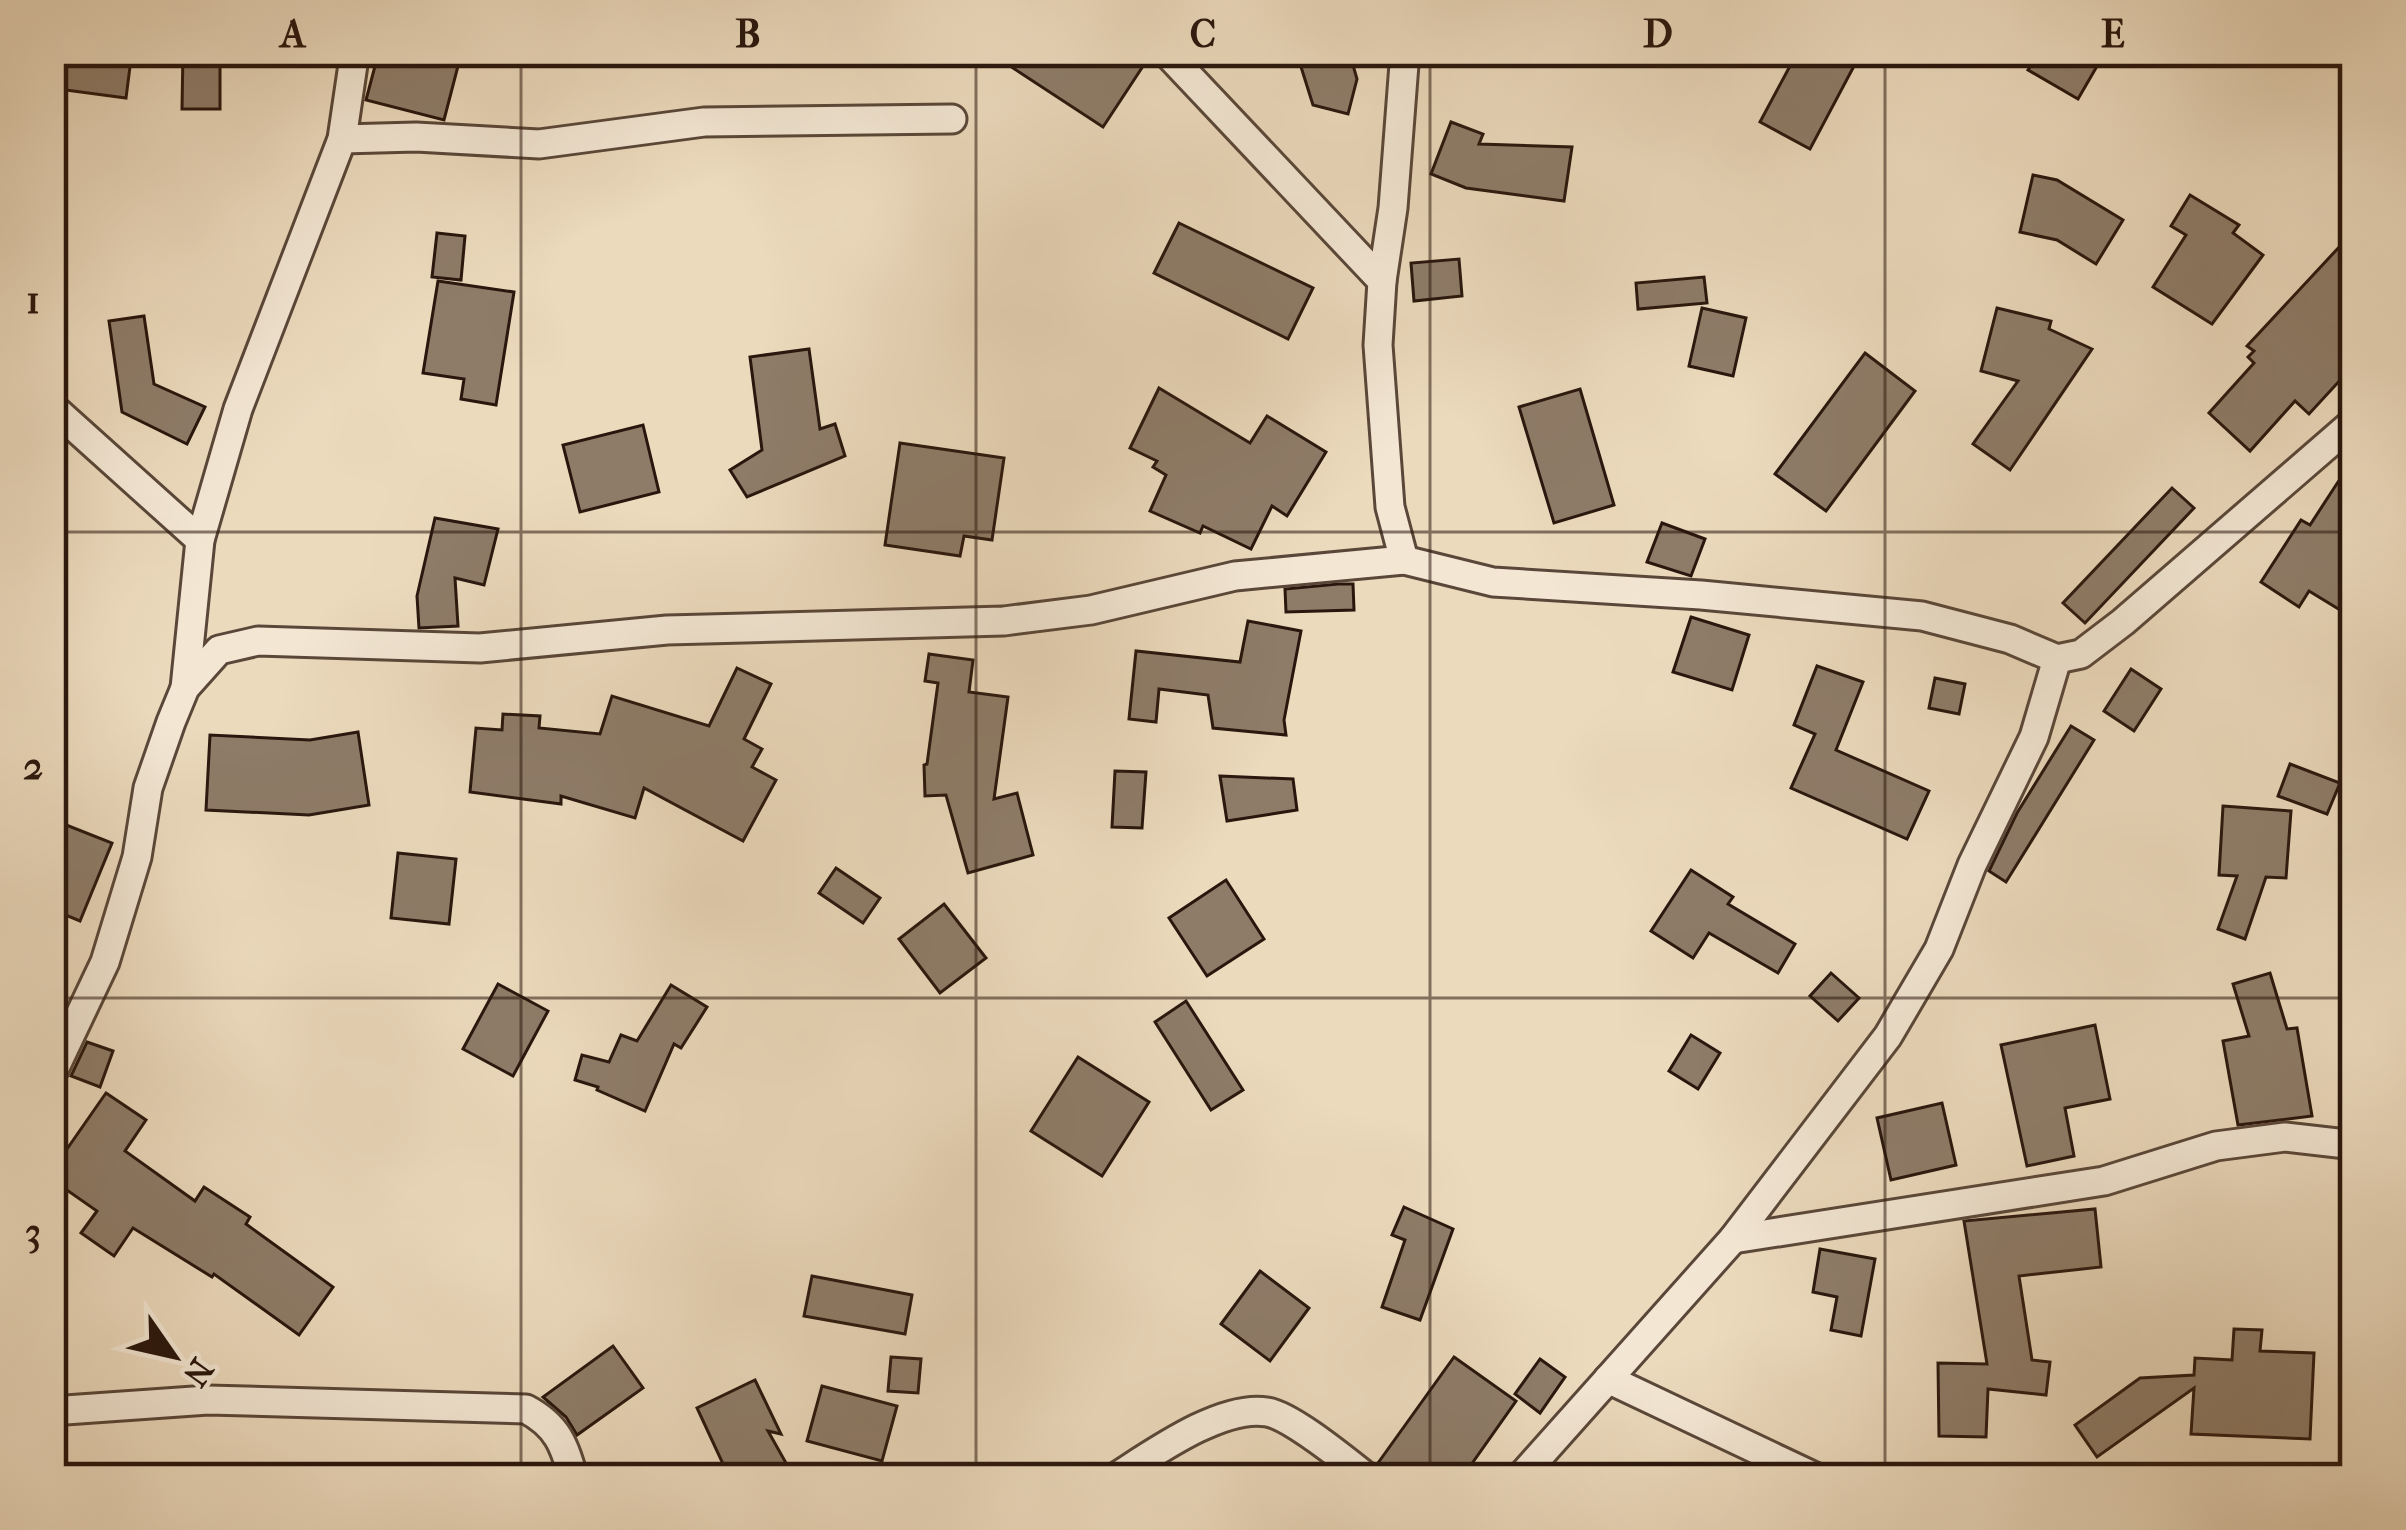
<svg xmlns="http://www.w3.org/2000/svg" width="2406" height="1530" viewBox="0 0 2406 1530" font-family="'IM FELL French Canon',serif">
<style>
.building{fill:#8e7c69;stroke:#29160d;stroke-width:3}
.lines{fill:none;stroke-linecap:round;stroke-linejoin:round}
.minor-casing{stroke:#5a4739;stroke-width:33}
.minor{stroke:#f3e7d4;stroke-width:27}
.grid{fill:none;stroke:#29160d;stroke-width:3;stroke-opacity:0.55}
.neatline{fill:none;stroke:#29160d;stroke-width:4.5}
.grid-label{font-size:39px;text-anchor:middle;font-weight:bold;fill:#29160d}
</style>
<rect width="100%" height="100%" fill="#ecdabd"/>
<filter id="stains"><feTurbulence type="fractalNoise" baseFrequency=".00167" numOctaves="4"/><feColorMatrix values="0 0 0 0 .2 0 0 0 0 .09 0 0 0 0 .02 0 0 0 .5 -.17"/></filter>
<radialGradient id="worn" r=".72"><stop offset=".6" stop-color="#630" stop-opacity="0"/><stop offset="1" stop-color="#630" stop-opacity=".3"/></radialGradient>
<g class="building">
<polygon points="63,51 132,51 126,98 58,89"/>
<polygon points="183,51 220,51 220,109 182,109"/>
<polygon points="379,51 399,51 458,66 444,120 366,100"/>
<polygon points="987,51 1147,51 1149,57 1103,127"/>
<polygon points="1296,51 1349,51 1357,79 1348,114 1313,105"/>
<polygon points="1798,51 1862,51 1810,149 1760,122"/>
<polygon points="2040,51 2083,51 2100,61 2078,99 2028,70"/>
<polygon points="1451,122 1483,134 1479,144 1572,147 1564,201 1466,188 1431,174"/>
<polygon points="2033,175 2057,180 2123,220 2096,264 2057,240 2020,232"/>
<polygon points="2190,195 2239,225 2233,233 2263,255 2212,324 2153,287 2186,235 2171,226"/>
<polygon points="1179,223 1313,288 1288,339 1154,273"/>
<polygon points="2355,230 2355,364 2309,414 2295,401 2250,451 2209,413 2254,363 2248,357 2254,351 2247,346"/>
<polygon points="437,233 465,236 461,280 432,277"/>
<polygon points="1459,259 1462,296 1414,301 1411,263"/>
<polygon points="1704,277 1707,303 1638,309 1636,283"/>
<polygon points="438,281 514,292 496,405 461,399 464,379 423,373"/>
<polygon points="1702,308 1746,318 1733,376 1689,366"/>
<polygon points="1997,308 2051,321 2049,329 2092,349 2010,470 1973,444 2018,381 1981,371"/>
<polygon points="144,316 154,384 205,407 187,444 122,412 109,321"/>
<polygon points="809,349 820,429 835,424 845,456 747,497 730,470 762,450 750,357"/>
<polygon points="1865,353 1915,391 1826,511 1775,474"/>
<polygon points="1159,388 1250,443 1267,416 1326,452 1287,516 1272,506 1251,549 1203,526 1200,533 1150,511 1166,475 1153,467 1157,461 1130,448"/>
<polygon points="1580,389 1614,505 1554,523 1519,407"/>
<polygon points="643,425 659,492 580,512 563,445"/>
<polygon points="900,443 1004,458 992,540 964,536 960,556 885,545"/>
<polygon points="2338,482 2355,493 2355,520 2341,541 2355,550 2355,619 2309,591 2299,607 2261,582 2301,520 2310,525"/>
<polygon points="2172,488 2194,508 2085,623 2063,603"/>
<polygon points="435,518 498,529 484,585 455,578 458,626 419,628 417,596"/>
<polygon points="1662,523 1705,539 1691,576 1647,562"/>
<polygon points="1338,584 1353,584 1354,610 1286,612 1285,589"/>
<polygon points="1691,617 1749,635 1732,690 1673,672"/>
<polygon points="1248,621 1301,631 1284,720 1286,735 1213,728 1208,695 1159,689 1156,722 1129,719 1136,651 1240,662"/>
<polygon points="929,654 973,660 969,692 1008,697 994,799 1017,793 1033,855 968,873 946,795 925,796 924,765 927,764 938,683 925,681"/>
<polygon points="1817,666 1863,682 1836,750 1929,791 1907,839 1791,788 1815,734 1794,725"/>
<polygon points="737,668 771,684 744,739 762,749 752,767 776,780 743,841 644,788 635,818 561,796 561,804 470,792 476,728 502,730 503,714 540,716 539,728 600,734 612,696 709,726"/>
<polygon points="2131,669 2161,689 2134,731 2104,711"/>
<polygon points="1935,678 1965,684 1959,714 1929,708"/>
<polygon points="2071,726 2094,740 2006,882 1989,871 2017,813"/>
<polygon points="358,732 369,805 309,815 206,810 210,735 310,740"/>
<polygon points="2290,764 2340,783 2327,814 2278,796"/>
<polygon points="1115,771 1146,772 1142,828 1112,827"/>
<polygon points="1220,776 1293,779 1297,810 1227,821"/>
<polygon points="2223,806 2291,811 2286,878 2266,877 2245,939 2218,929 2237,876 2219,875"/>
<polygon points="51,819 112,843 80,921 51,909 51,895 61,871 51,868"/>
<polygon points="398,853 456,859 449,924 391,918"/>
<polygon points="836,868 880,898 863,923 819,893"/>
<polygon points="1691,870 1733,897 1728,904 1795,944 1778,973 1709,933 1693,958 1651,931"/>
<polygon points="1226,880 1264,939 1207,976 1169,918"/>
<polygon points="944,904 986,958 940,993 899,939"/>
<polygon points="1831,973 1859,998 1838,1021 1810,996"/>
<polygon points="2270,973 2287,1029 2297,1028 2312,1116 2238,1125 2223,1041 2249,1036 2233,984"/>
<polygon points="498,984 548,1011 513,1076 463,1049"/>
<polygon points="671,985 707,1007 681,1048 674,1044 645,1111 597,1090 598,1087 575,1080 582,1055 609,1062 621,1035 637,1041"/>
<polygon points="1186,1001 1243,1090 1211,1110 1155,1022"/>
<polygon points="2095,1025 2110,1099 2065,1108 2074,1156 2027,1166 2001,1045"/>
<polygon points="1691,1035 1720,1053 1698,1089 1669,1071"/>
<polygon points="87,1042 113,1051 100,1087 71,1076"/>
<polygon points="1078,1057 1149,1102 1102,1176 1031,1131"/>
<polygon points="106,1093 146,1120 125,1151 195,1201 204,1187 250,1217 246,1224 333,1287 299,1335 214,1274 212,1277 133,1228 114,1256 81,1233 97,1211 51,1179 51,1172"/>
<polygon points="1942,1103 1956,1165 1891,1180 1877,1118"/>
<polygon points="1404,1207 1453,1229 1420,1320 1382,1307 1405,1240 1392,1235"/>
<polygon points="2095,1209 2101,1267 2019,1276 2032,1360 2050,1362 2046,1395 1988,1389 1986,1437 1939,1436 1938,1363 1987,1364 1964,1221"/>
<polygon points="1820,1249 1875,1259 1861,1336 1831,1330 1837,1297 1813,1292"/>
<polygon points="1260,1271 1309,1308 1270,1361 1221,1324"/>
<polygon points="812,1276 912,1295 905,1334 804,1316"/>
<polygon points="2234,1329 2262,1330 2260,1351 2314,1353 2310,1439 2191,1434 2194,1388 2097,1457 2075,1425 2140,1378 2194,1375 2195,1358 2232,1360"/>
<polygon points="613,1346 643,1388 577,1435 566,1417 543,1397"/>
<polygon points="891,1357 921,1359 918,1393 888,1391"/>
<polygon points="1454,1357 1516,1401 1461,1479 1387,1479 1378,1463"/>
<polygon points="1540,1359 1565,1377 1540,1413 1515,1394"/>
<polygon points="755,1380 781,1434 768,1431 795,1479 730,1479 697,1408"/>
<polygon points="822,1386 897,1406 882,1461 807,1441"/>
</g>
<g class="lines">
<defs>
<g id="minor">
<polyline points="1165,51 1382,281"/>
<polyline points="342,139 416,137 539,144 704,122 952,119"/>
<polyline points="51,406 200,540"/>
<polyline points="1404,560 1390,507 1378,345 1382,281 1393,208 1405,51"/>
<polyline points="185,688 200,540 238,409 342,139 355,51"/>
<polyline points="51,1076 105,962 137,857 148,788 171,722 185,688 219,650 258,641 480,648 667,630 1004,621 1091,610 1235,576 1404,560 1493,582 1701,595 1922,616 2010,639 2057,659 2081,654 2123,622 2355,421"/>
<polyline points="1733,1239 2104,1181 2216,1146 2285,1137 2355,1145"/>
<polyline points="1608,1379 1819,1479"/>
<path d="M 51,1411 L 208,1400 L 526,1409 C 558,1426 564,1445 574,1479"/>
<path d="M 1113,1479 C 1151,1455 1221,1404 1267,1412 C 1292,1416 1347,1462 1369,1479"/>
<polyline points="1519,1479 1733,1239 1888,1036 1939,949 1972,865 2034,737 2057,659"/>
</g>
</defs>
<use href="#minor" class="minor-casing"/>
<use href="#minor" class="minor"/>
</g>
<path class="grid" d="M 521,51 L 521,1479M 976,51 L 976,1479M 1430,51 L 1430,1479M 1885,51 L 1885,1479M 51,532 L 2355,532M 51,998 L 2355,998"/>
<rect width="2406" height="1530" fill="none" stroke="#ecdabd" stroke-width="132"/>
<g transform="translate(174 1356) rotate(124)" stroke="#f3e7d4" stroke-width="9" paint-order="stroke">
<path d="M0-9L21 45L0 30L-21 45Z" fill="#29160d"/>
<text y="-18" font-size="33" font-weight="bold" text-anchor="middle" fill="#29160d">N</text>
</g>
<rect x="66" y="66" width="2274" height="1398" class="neatline"/>
<g class="grid-label">
<text x="293" y="47">A</text>
<text x="748" y="47">B</text>
<text x="1203" y="47">C</text>
<text x="1658" y="47">D</text>
<text x="2113" y="47">E</text>
<text x="33" y="313">1</text>
<text x="33" y="779">2</text>
<text x="33" y="1245">3</text>
</g>
<rect width="100%" height="100%" filter="url(#stains)"/>
<rect width="100%" height="100%" fill="url(#worn)"/>
</svg>
